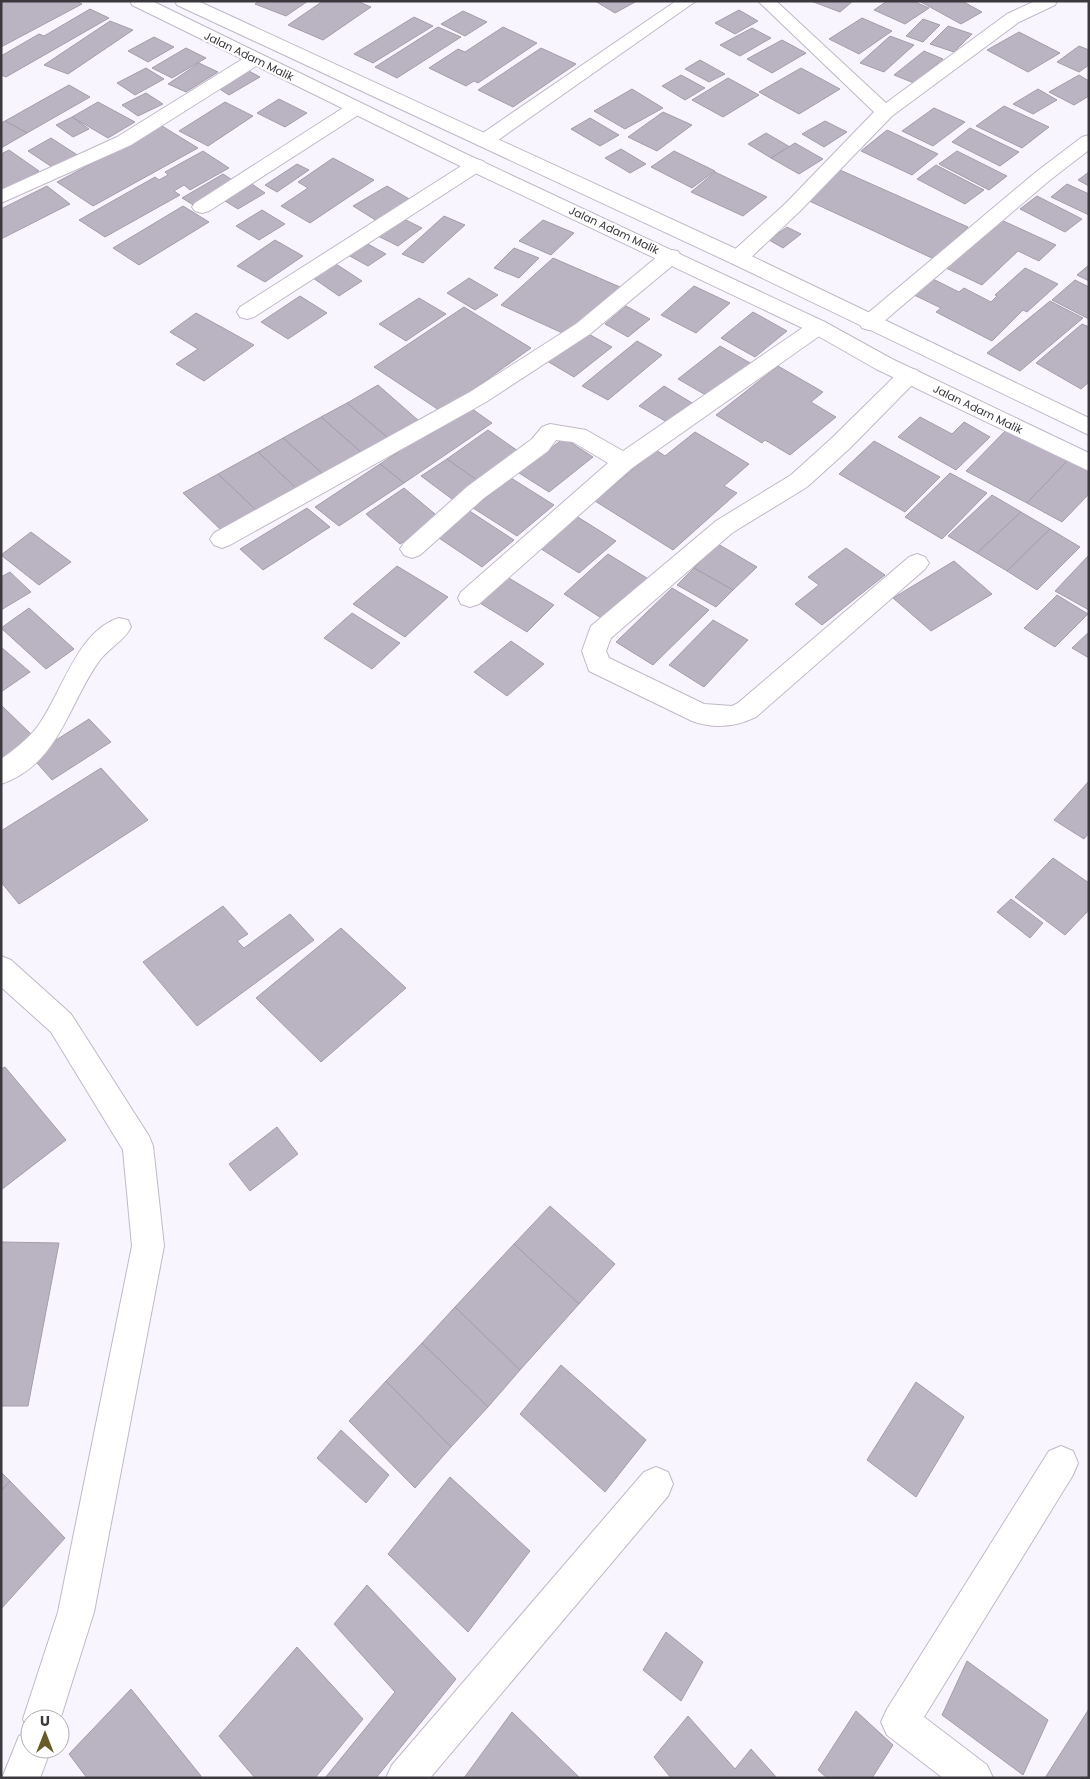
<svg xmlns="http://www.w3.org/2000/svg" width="1090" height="1779" viewBox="0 0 1090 1779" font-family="Poppins,sans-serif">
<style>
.building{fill:#bab3c2;stroke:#a49dab}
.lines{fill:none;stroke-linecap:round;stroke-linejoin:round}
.minor-casing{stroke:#c0b9c8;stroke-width:2}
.major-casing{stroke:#c0b9c8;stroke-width:2}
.minor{fill:#fff;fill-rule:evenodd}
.major{fill:#fff;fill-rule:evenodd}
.labels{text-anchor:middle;stroke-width:4.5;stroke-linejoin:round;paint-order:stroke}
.far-street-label{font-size:11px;fill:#3b383e;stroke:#fff}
</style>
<rect width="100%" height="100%" fill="#f9f5fe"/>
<g class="building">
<polygon points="1,1 77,1 82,4 1,47"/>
<polygon points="259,1 308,1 286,16 255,4"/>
<polygon points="323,1 357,1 371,7 323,40 288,25"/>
<polygon points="595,1 637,1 615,13"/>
<polygon points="811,1 853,1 840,12"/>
<polygon points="887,1 913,1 929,8 905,24 874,10"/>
<polygon points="919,1 962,1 982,12 961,24"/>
<polygon points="90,9 109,18 6,77 1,75 1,56 39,34 44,36"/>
<polygon points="739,10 758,21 735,34 715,23"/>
<polygon points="463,11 487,22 465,36 441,24"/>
<polygon points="414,17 433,26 373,63 354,54"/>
<polygon points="862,18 892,31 859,54 829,39"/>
<polygon points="923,19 940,25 923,42 906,36"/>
<polygon points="110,21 133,30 68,74 44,65"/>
<polygon points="948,26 972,34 954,52 930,44"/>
<polygon points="438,27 461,37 397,78 375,67"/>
<polygon points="503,27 537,43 478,83 474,81 466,86 429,68 458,49 465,52"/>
<polygon points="752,28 771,38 740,56 720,45"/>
<polygon points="1019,32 1060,53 1028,72 987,50"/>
<polygon points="890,36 914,45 884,72 860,63"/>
<polygon points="154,37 174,47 148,62 128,51"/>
<polygon points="782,40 806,53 772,73 747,59"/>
<polygon points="1079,46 1089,50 1089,65 1079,72 1057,62"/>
<polygon points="186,48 206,58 172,78 152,68"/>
<polygon points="541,48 576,64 513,107 478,90"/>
<polygon points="924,51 943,59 914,83 894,75"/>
<polygon points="700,60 725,74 709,82 685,69"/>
<polygon points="199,63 218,72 186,92 168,84"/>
<polygon points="146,68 164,79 135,95 117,83"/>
<polygon points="801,68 840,89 799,114 759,92"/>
<polygon points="245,69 260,77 229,95 215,86"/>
<polygon points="681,75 705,88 685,100 662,86"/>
<polygon points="1079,75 1089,81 1089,96 1074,105 1049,92"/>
<polygon points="728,78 759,95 723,117 692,100"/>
<polygon points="69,85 90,97 27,133 5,121"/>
<polygon points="632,89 663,108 625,129 594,111"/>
<polygon points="1038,89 1057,100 1033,114 1013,104"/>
<polygon points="146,93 163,104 138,116 122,105"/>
<polygon points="279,99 307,113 285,127 257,113"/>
<polygon points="98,102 135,122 108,138 72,117"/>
<polygon points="225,102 253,116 208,146 179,131"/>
<polygon points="1004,106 1049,127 1022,148 976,126"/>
<polygon points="934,108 965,122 933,146 902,131"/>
<polygon points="663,112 692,125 657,151 628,137"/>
<polygon points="72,117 89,129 73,137 56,125"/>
<polygon points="590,118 619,135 600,146 571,129"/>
<polygon points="5,121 27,133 1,148 1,123"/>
<polygon points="825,121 847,132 824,147 802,134"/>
<polygon points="162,126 198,148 93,206 57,182"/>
<polygon points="970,128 1019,152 1000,166 952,142"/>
<polygon points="887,130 938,154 912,175 861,151"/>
<polygon points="766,133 790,147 771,158 748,144"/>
<polygon points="51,138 79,156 55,169 28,151"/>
<polygon points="795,143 823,159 799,174 771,158"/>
<polygon points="621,149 646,164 630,173 605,158"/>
<polygon points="9,150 39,171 1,191 1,154"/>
<polygon points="203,151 229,168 190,190 184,185 174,191 180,195 105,237 79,220 155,177 159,180 168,175 165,172"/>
<polygon points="674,151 715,171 692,188 651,167"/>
<polygon points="957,151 1007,176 989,190 939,164"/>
<polygon points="333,158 374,180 310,223 281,206 308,188 298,182"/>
<polygon points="297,164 309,170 277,192 265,185"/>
<polygon points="936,165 984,190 965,204 917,179"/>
<polygon points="840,170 968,227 934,259 805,199"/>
<polygon points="715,172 767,197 743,216 691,192"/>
<polygon points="1089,172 1089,186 1078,180"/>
<polygon points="223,174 237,183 195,206 182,198"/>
<polygon points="252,184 265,193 238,209 225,201"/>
<polygon points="1067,184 1089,194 1089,215 1051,197"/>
<polygon points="47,186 70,204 1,239 1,209"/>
<polygon points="387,186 411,200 377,221 353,206"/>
<polygon points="1037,196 1082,219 1065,232 1020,209"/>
<polygon points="183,206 209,222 139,265 113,248"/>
<polygon points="262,210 285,224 259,240 236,226"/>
<polygon points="444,216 465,225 423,263 402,254"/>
<polygon points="400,217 422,228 398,246 376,235"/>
<polygon points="999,219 1056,245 1039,261 1018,251 982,285 946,268"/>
<polygon points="543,220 574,233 551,255 519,241"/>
<polygon points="787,227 801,234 783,248 769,240"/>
<polygon points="275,240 303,256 265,282 237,266"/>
<polygon points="366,243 386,254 368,266 348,255"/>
<polygon points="514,248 539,258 519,278 494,268"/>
<polygon points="553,258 620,287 569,336 501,305"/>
<polygon points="336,264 362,281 339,296 313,278"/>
<polygon points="1089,265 1089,281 1077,275"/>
<polygon points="1025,268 1058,284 1027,312 1023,310 992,341 936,312 941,308 912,294 931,278 959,292 964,288 991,302 997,296 995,295"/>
<polygon points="469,278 498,295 475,310 447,293"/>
<polygon points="1075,280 1089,287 1089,319 1052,300"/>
<polygon points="694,286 730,303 696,333 661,315"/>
<polygon points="300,296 327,313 288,339 261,322"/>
<polygon points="419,298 446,314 406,341 379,324"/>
<polygon points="1050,301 1083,318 1020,371 987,353"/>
<polygon points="626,306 650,319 628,337 605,324"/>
<polygon points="464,307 531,348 442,412 374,367"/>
<polygon points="753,312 787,331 755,357 721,338"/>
<polygon points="196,313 254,345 204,381 176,364 198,349 170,332"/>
<polygon points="1082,324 1089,327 1089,382 1081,389 1036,363"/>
<polygon points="585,332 612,347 574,377 547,361"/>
<polygon points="637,341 662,355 608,400 582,386"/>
<polygon points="720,346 752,364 711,398 678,379"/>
<polygon points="778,366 823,392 811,402 836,417 790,455 765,440 762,443 716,415"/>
<polygon points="378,385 419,421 388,438 347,403"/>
<polygon points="664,386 692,403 667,422 639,406"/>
<polygon points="347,403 388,438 362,453 321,417"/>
<polygon points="468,406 492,423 404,483 380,464"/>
<polygon points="321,417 362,453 324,475 283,438"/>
<polygon points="920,417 952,434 964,422 990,437 956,470 898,437"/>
<polygon points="1009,427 1069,459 1027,503 966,471"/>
<polygon points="488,430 518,451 478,481 447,459"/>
<polygon points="695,432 749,464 724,486 737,493 673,550 595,501 656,450 665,456"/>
<polygon points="283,438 324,475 298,490 258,452"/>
<polygon points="564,438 593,457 549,492 519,473"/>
<polygon points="874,441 940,477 905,512 839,474"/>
<polygon points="258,452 298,490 258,512 218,474"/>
<polygon points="447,459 478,481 452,499 421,476"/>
<polygon points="1069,459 1089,469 1089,494 1062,522 1027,503"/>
<polygon points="380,464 404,483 339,526 315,507"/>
<polygon points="950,473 987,493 942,539 905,517"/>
<polygon points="218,474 258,512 223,532 183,493"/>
<polygon points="511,478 554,505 517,536 473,508"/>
<polygon points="404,488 441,519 400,544 366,514"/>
<polygon points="992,495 1021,512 977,553 948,536"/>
<polygon points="307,508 330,527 263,570 240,549"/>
<polygon points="468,510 514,540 482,567 436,536"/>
<polygon points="1021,512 1050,529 1007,571 977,553"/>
<polygon points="573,514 616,541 579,573 535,545"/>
<polygon points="1050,529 1080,547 1037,590 1007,571"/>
<polygon points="31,532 71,562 39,585 1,555"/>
<polygon points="718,544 757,567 733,590 694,568"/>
<polygon points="846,548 885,575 822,625 795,604 819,585 808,577"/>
<polygon points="608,554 650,580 606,621 564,594"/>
<polygon points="1089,555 1089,610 1055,591"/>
<polygon points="954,561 992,594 931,631 893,598"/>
<polygon points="397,566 448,597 405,637 353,604"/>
<polygon points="694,568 733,590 716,607 677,585"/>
<polygon points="10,572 31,592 1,610 1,577"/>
<polygon points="502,574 554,605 527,632 475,600"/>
<polygon points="672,588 709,610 653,665 616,642"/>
<polygon points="1057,595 1088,614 1055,647 1024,628"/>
<polygon points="29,608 74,649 46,669 1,628"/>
<polygon points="352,613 400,643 372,669 324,638"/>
<polygon points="713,620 748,640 704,687 669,665"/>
<polygon points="1089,632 1089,658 1072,648"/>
<polygon points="511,641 544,664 507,696 474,672"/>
<polygon points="1,647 30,672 1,692"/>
<polygon points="1,705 34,737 1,760"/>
<polygon points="89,719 111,742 52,780 31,756"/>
<polygon points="101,768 148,820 19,904 1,882 1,831"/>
<polygon points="1089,781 1089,833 1084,839 1054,820"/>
<polygon points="1053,858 1089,883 1089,910 1065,935 1015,897"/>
<polygon points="1011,899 1043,923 1030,938 997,912"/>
<polygon points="223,906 248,934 237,941 244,948 290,914 314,940 197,1026 143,962"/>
<polygon points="341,928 406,988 321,1062 256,998"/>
<polygon points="5,1067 66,1140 1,1190 1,1069"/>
<polygon points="277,1127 298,1154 250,1191 229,1164"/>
<polygon points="550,1206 615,1264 579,1304 514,1244"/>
<polygon points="1,1242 59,1243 28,1406 1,1406"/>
<polygon points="514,1244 579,1304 520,1370 455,1307"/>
<polygon points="455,1307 520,1370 488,1407 422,1343"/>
<polygon points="422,1343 488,1407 451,1447 386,1381"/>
<polygon points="561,1365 646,1440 605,1492 520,1414"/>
<polygon points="386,1381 451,1447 415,1488 349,1421"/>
<polygon points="916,1382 964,1417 916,1497 867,1460"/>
<polygon points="341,1430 389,1475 366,1503 317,1458"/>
<polygon points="1,1472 10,1481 1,1491"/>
<polygon points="450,1477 530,1551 468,1632 388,1554"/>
<polygon points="10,1481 65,1538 1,1609 1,1491"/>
<polygon points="367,1585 456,1679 376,1778 325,1778 395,1692 334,1624"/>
<polygon points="666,1632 703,1662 681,1701 643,1670"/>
<polygon points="297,1647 363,1719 315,1778 255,1778 219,1736"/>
<polygon points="967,1661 1048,1720 1023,1775 942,1715"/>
<polygon points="131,1689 201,1776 200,1778 87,1778 69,1754"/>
<polygon points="1089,1709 1089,1778 1045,1778"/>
<polygon points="856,1711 893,1745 872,1778 827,1778 818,1770"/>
<polygon points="512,1712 580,1778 464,1778"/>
<polygon points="688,1716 735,1769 751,1749 777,1778 671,1778 654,1757"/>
</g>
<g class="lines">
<defs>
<g id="minor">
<polygon points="676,1 696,1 491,145 477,145 475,141 477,137"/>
<polygon points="758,1 776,1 886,103 1007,14 1035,1 1057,1 1055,5 1019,22 892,116 799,212 745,263 738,264 731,263 728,258 731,253 785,204 874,112"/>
<polygon points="255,54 261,55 264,59 261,63 131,145 1,203 1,190 117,137 249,55"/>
<polygon points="356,102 363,104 365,108 363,112 209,211 202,213 195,211 192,207 195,203 349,104"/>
<polygon points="1089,135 1089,150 1050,180 876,328 869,330 862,328 859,323 862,318 1036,172 1082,137"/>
<polygon points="476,159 483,161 486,165 483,169 254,317 247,319 240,317 237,312 240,307 469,161"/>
<polygon points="671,250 678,251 681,256 678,261 590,334 486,402 230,545 222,548 214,545 210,539 214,533 470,392 576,324 664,251"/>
<polygon points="818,320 825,322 828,327 825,332 632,468 479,604 470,607 461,604 458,598 461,592 608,463 573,442 556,440 548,451 484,498 420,555 412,558 404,555 400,549 404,543 468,486 532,439 542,427 550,424 586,430 623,451 811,322"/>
<path d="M 909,368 L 917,370 L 920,375 L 917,380 L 849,449 L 807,487 L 732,533 L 611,638 L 606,651 L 609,658 L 704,704 L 732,706 L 738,703 L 909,557 L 917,554 L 925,557 L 929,563 L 925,569 L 756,717 C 735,727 714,729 692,721 L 589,671 L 582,651 L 591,626 L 716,521 L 791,475 L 833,437 L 901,370 Z"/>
<path d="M 119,618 L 128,620 L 131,627 C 124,641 109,648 100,660 C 68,703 60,764 1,784 L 1,759 C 14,750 28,739 38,726 C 62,693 77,631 119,618 Z"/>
<polygon points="1,956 11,960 71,1014 149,1136 153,1146 164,1246 94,1612 60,1720 30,1719 30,1749 51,1749 40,1778 2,1778 19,1736 29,1732 23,1719 58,1612 132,1246 123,1150 51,1032 1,987"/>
<polygon points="1061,1446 1073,1451 1078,1463 1073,1475 924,1717 987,1765 993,1778 943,1778 887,1735 881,1722 887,1709 1049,1451"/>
<polygon points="656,1467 668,1472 673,1484 668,1496 430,1778 386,1778 392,1765 644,1472"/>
</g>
<g id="major">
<polygon points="130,1 152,1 466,154 825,322 892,359 1089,453 1089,471 876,369 811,332 452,162 132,5"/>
<polygon points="175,1 198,1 745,253 1089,418 1089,435 731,263 177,5"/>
</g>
</defs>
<use href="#minor" class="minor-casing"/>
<use href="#major" class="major-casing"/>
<use href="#minor" class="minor"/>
<use href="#major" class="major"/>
</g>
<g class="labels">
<g class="far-street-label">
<text transform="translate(249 56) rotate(26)" y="4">Jalan Adam Malik</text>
<text transform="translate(614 230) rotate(25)" y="4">Jalan Adam Malik</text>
<text transform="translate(978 409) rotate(26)" y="4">Jalan Adam Malik</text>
</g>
</g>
<rect width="1090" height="1779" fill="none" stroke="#3b383e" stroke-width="5"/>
<g transform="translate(45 1734)"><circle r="24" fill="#ffffff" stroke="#b1afb2"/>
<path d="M0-4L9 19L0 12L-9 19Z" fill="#675b28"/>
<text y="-8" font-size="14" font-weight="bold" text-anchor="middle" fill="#3b383e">U</text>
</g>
</svg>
